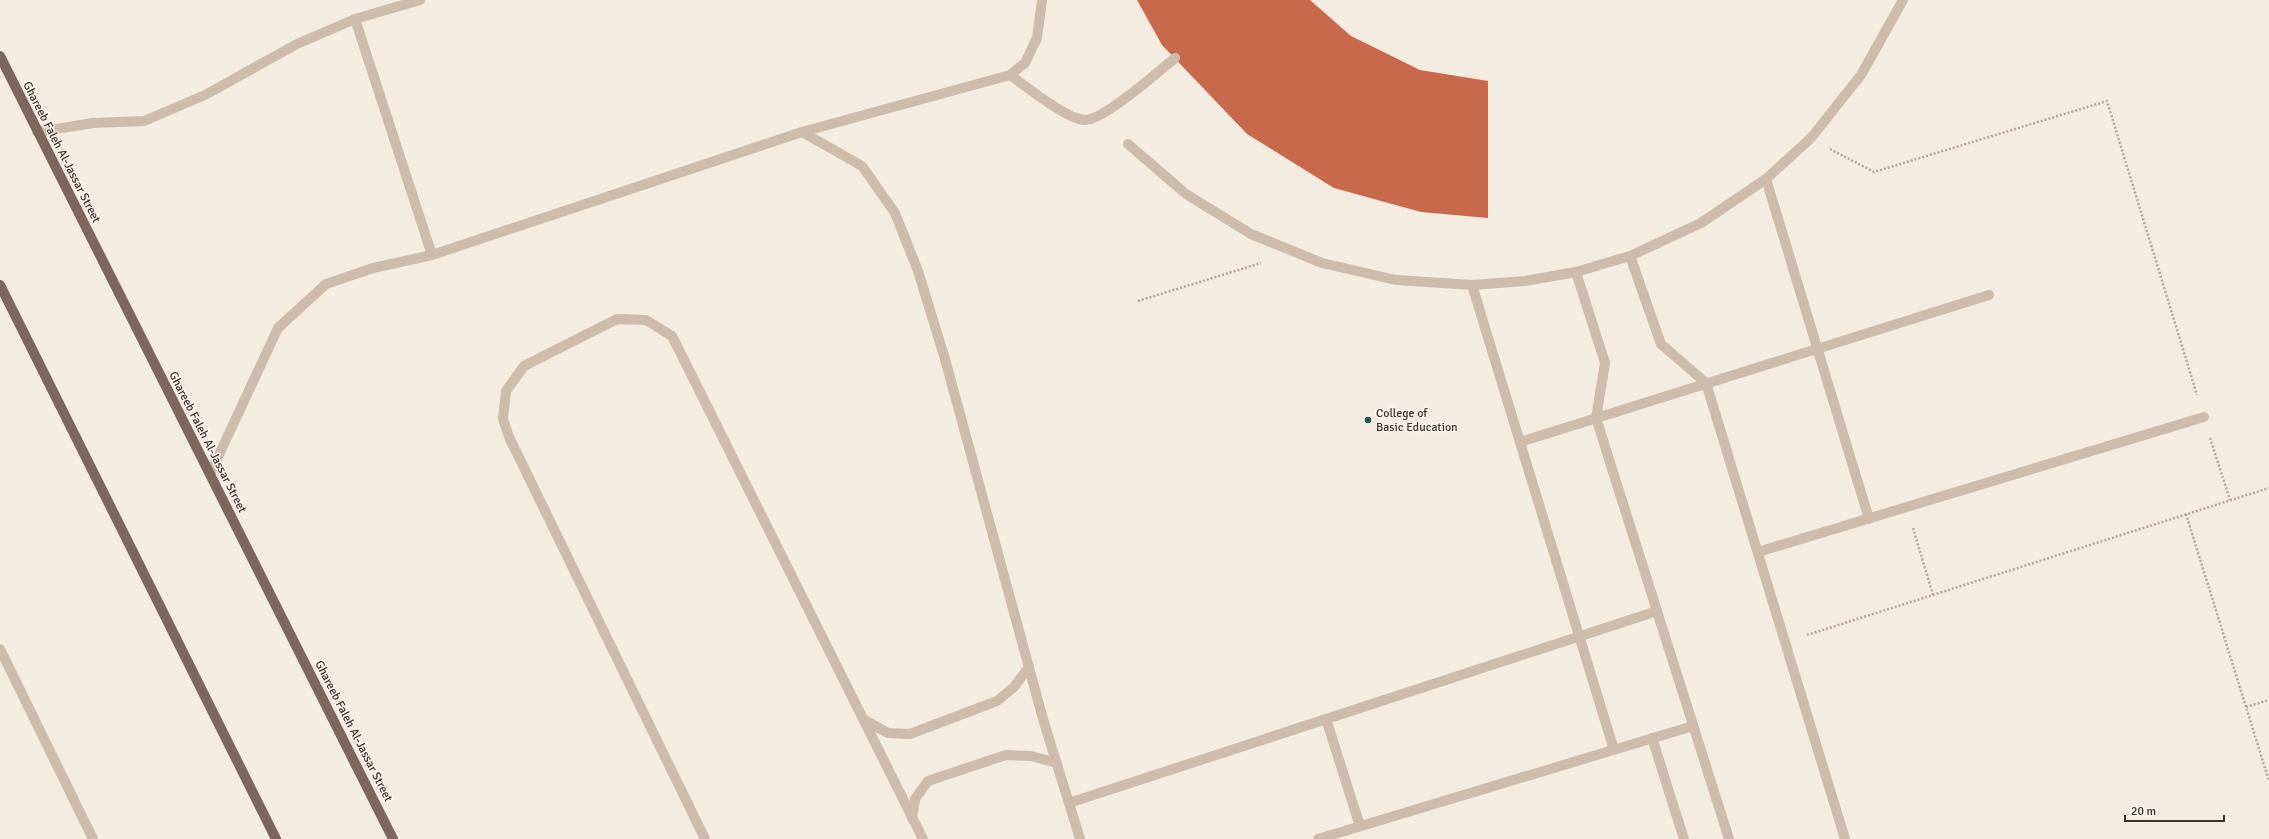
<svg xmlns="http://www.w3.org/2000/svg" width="2269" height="839" viewBox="0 0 2269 839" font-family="Signika,sans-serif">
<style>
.building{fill:#c8694b}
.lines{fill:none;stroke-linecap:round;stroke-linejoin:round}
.path{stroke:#b9a596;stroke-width:2.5;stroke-dasharray:2 2;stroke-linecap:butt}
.lane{stroke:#cdbbac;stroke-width:10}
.street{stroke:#cdbbac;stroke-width:10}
.primary{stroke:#7d675c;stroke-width:10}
.poi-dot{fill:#1f5a5e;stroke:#fbf5ee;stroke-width:1.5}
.labels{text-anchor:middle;stroke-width:3;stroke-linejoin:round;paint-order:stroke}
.street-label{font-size:12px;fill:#3b302b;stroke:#fbf5ee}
.poi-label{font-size:12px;fill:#3b302b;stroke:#fbf5ee;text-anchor:start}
</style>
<rect width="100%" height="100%" fill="#f4ebe1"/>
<polygon class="building" points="1137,0 1310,0 1351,36 1420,70 1488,81 1488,218 1421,212 1334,188 1247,134 1162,45"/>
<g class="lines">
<g class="path">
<polyline points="1830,149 1874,172 2107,101 2197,395"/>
<polyline points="1138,301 1261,263"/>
<polyline points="2210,438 2230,500"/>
<polyline points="2186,514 2269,781"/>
<polyline points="1913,528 1933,595"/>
<polyline points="1807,635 2269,488"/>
<polyline points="2246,707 2269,700"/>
</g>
<g class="lane">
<polyline points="355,19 432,255"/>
<path d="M 1010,75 C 1027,87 1066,119 1085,120 C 1103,121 1159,71 1175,58"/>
<polyline points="37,132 93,123 144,121 205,95 297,44 355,19 420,0"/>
<polyline points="802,132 862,166 895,213 918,271 945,359 1043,719 1080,839"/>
<polyline points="210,474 278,328 326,284 373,268 432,255 802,132 1010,75 1025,63 1037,38 1042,0"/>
<polyline points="0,649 93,839"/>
<polyline points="866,721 888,733 910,734 997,701 1014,687 1029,667"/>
<polyline points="912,818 915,799 928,781 1006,755 1031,756 1057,763"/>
<polyline points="705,839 509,437 503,419 506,391 524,366 617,319 646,320 672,336 923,839"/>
</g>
<g class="street">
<polyline points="1128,144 1186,194 1251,234 1322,263 1396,280 1472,285 1525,281 1576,272 1630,256 1701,223 1766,179 1811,138 1861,75 1903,0"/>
<polyline points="1766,179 1869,519"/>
<polyline points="1630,256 1661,344 1706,383 1845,839"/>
<polyline points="1576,272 1605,363 1596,418 1729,839"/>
<polyline points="1472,285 1614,750"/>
<polyline points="1520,442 1989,295"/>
<polyline points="1758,552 2204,417"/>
<polyline points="1326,719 1360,826"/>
<polyline points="1652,738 1684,839"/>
<polyline points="1069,803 1657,611"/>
<polyline points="1318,839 1693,726"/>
</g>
<g class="primary">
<polyline points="0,56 393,839"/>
<polyline points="0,285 276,839"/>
</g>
</g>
<circle class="poi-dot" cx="1368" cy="420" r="4"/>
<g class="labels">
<g class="street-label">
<text transform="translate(62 152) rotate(63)" y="4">Ghareeb Faleh Al-Jassar Street</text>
<text transform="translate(208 442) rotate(63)" y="4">Ghareeb Faleh Al-Jassar Street</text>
<text transform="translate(354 731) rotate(63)" y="4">Ghareeb Faleh Al-Jassar Street</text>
</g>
<g class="poi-label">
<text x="1376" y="417">College of<tspan x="1376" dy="14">Basic Education</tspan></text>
</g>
</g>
<path d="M2125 815v6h99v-6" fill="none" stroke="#3b302b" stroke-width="2"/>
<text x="2131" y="815" font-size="12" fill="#3b302b" stroke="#fbf5ee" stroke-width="3" paint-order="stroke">20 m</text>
</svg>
